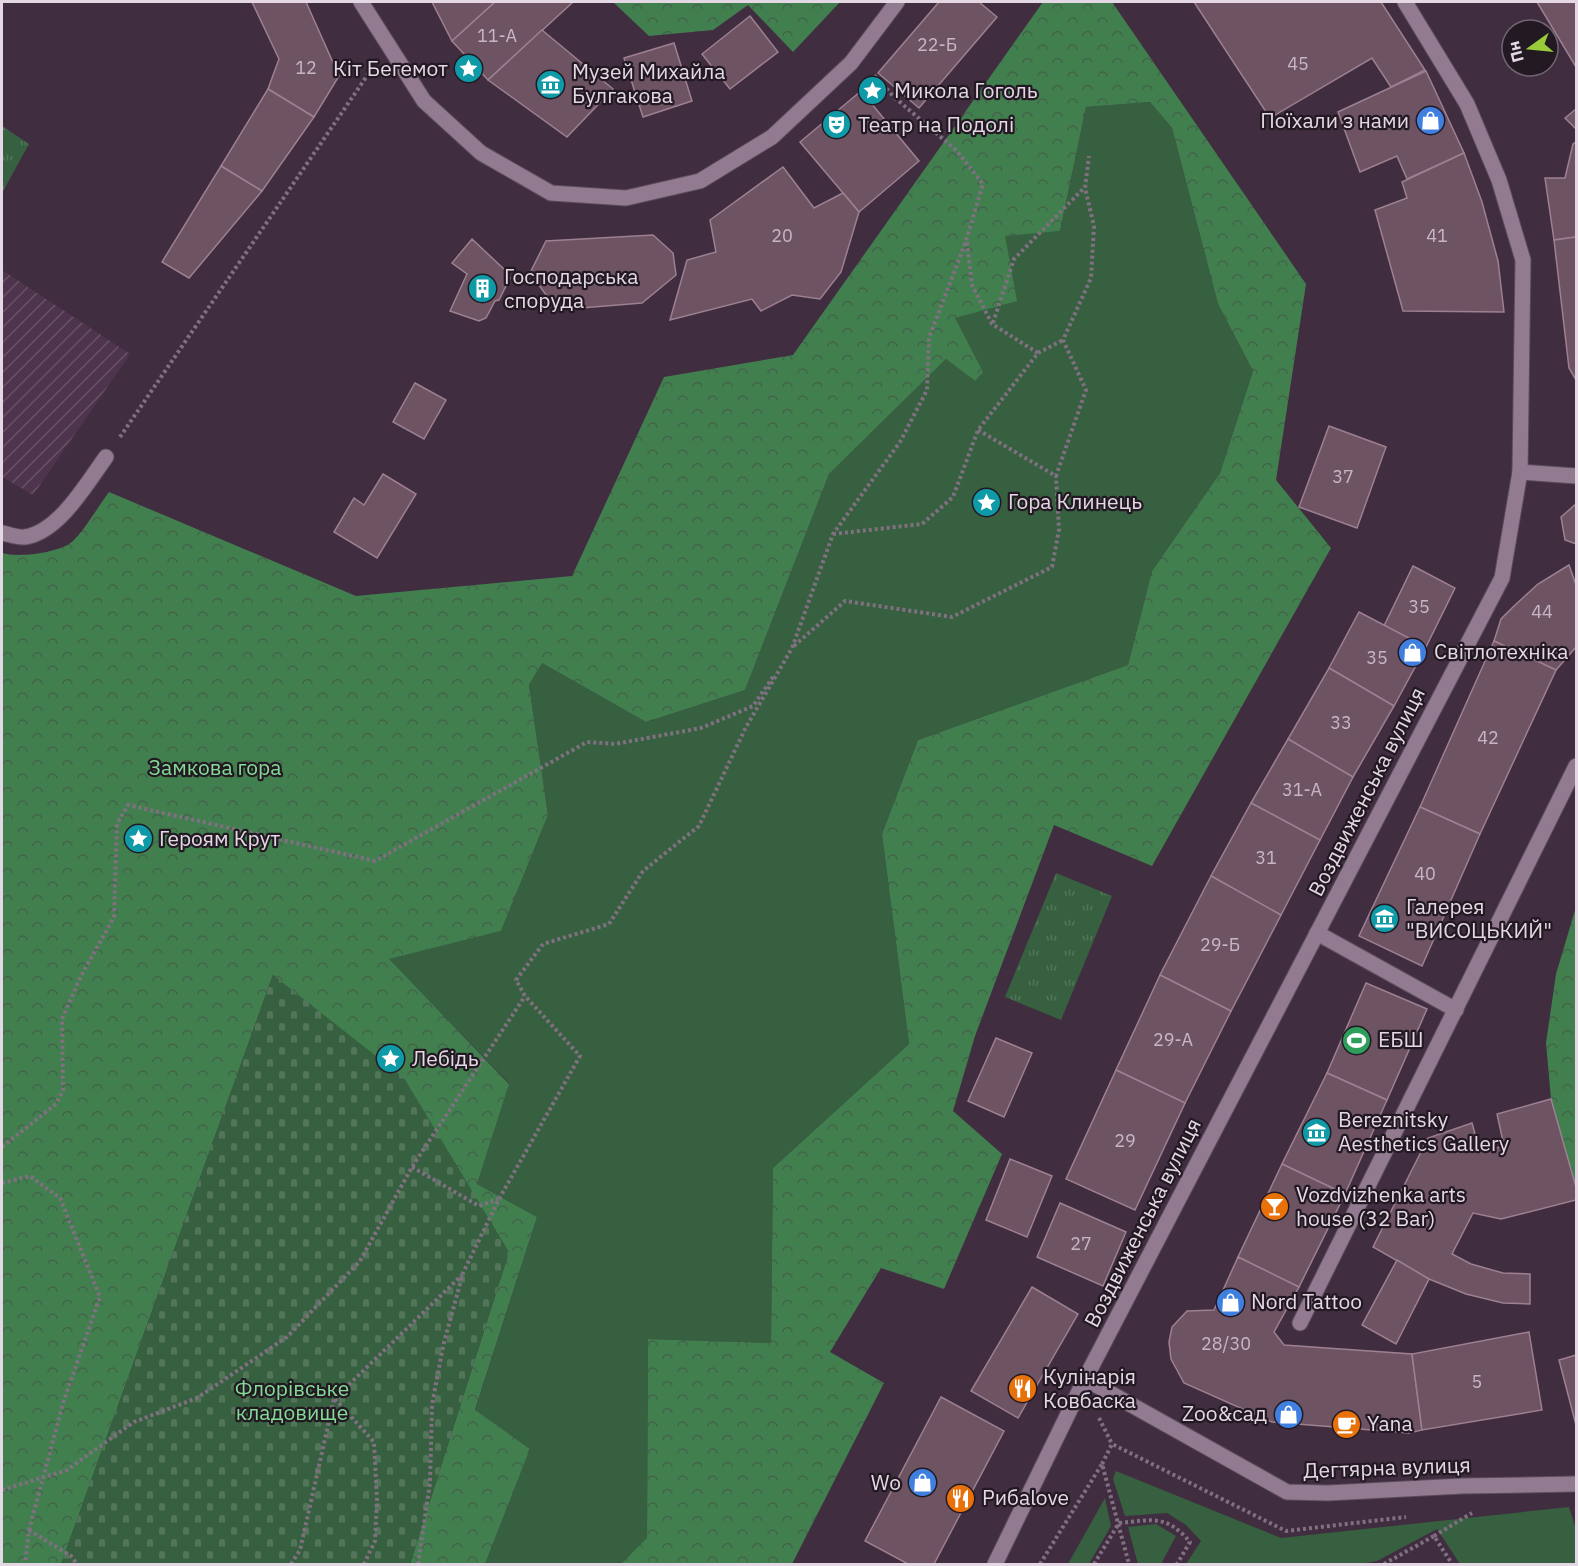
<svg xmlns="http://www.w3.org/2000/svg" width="1578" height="1566" viewBox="0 0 1578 1566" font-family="'IBM Plex Sans',sans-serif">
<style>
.industrial{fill:url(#industrial-furrows)}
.green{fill:#36603f}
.forest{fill:url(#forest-crowns)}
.cemetery{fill:url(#cemetery-stones)}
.park{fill:url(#park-tufts)}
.building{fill:#6e5363;stroke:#9d8091;stroke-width:1.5}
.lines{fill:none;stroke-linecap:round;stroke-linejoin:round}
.minor-casing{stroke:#5c4c5c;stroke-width:17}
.path{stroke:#817081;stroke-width:4;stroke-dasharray:3 3;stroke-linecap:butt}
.minor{stroke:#927b91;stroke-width:15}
.labels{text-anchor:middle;stroke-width:4.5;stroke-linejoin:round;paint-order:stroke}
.number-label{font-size:18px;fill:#c7b7c4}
.poi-label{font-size:21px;fill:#e5d8e5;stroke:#221922;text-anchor:start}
.park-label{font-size:21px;fill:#84db96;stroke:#221922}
.street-label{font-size:21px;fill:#e5d8e5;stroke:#221922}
</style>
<defs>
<pattern id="industrial-furrows" width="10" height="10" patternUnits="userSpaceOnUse" patternTransform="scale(1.5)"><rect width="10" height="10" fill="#4e354d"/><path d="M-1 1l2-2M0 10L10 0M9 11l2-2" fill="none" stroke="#675266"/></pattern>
<pattern id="forest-crowns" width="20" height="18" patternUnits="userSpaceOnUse" patternTransform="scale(1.5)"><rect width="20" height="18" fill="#417f4f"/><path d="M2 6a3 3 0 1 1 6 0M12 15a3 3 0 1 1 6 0" fill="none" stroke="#43634a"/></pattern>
<pattern id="cemetery-stones" width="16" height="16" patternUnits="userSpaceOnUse" patternTransform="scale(1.5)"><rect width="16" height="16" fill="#36603f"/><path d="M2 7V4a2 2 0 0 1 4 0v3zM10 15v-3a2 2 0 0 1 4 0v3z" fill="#53765b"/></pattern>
<pattern id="park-tufts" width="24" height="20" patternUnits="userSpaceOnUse" patternTransform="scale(1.5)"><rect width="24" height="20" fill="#36603f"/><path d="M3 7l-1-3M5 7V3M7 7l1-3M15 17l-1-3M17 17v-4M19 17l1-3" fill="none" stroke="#53765b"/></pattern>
</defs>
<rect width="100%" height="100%" fill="#412d40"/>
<polygon class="industrial" points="2,270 130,354 33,495 2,477"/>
<g class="green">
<polygon points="1150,102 1172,128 1218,304 1253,371 1220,473 1152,571 1128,665 918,740 882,834 909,1044 773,1168 771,1343 648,1339 647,1539 621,1564 485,1564 530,1449 475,1411 537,1217 477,1184 509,1083 388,959 501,931 548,815 529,685 542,663 646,722 745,690 829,474 946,359 975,381 955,318 1005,235 1060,231 1086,107"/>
<polygon points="1116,1471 1281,1538 1569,1507 1576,1529 1576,1564 1460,1564 1437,1529 1377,1561 1359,1564 1186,1564 1201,1541 1186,1525 1167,1513 1125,1516 1113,1479"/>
<polygon points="1105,1498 1111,1526 1089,1564 1068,1564"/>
<polygon points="1156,1524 1176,1536 1161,1564 1138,1564 1128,1527"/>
</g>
<g class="forest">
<polygon points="613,2 840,2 793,52 748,5 713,30 649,36"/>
<path d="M 1043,2 L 1112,2 L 1306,284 L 1276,480 L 1331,548 L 1152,866 L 1054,825 L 975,1036 L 953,1111 L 1002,1154 L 944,1289 L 881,1268 L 830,1352 L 884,1383 L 792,1564 L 621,1564 L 647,1538 L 648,1339 L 771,1343 L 773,1168 L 909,1044 L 882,834 L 918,740 L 1128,665 L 1152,571 L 1220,473 L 1253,371 L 1218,304 L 1172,128 L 1150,102 L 1086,107 L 1060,231 L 1005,236 L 1017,301 L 955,318 L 983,372 L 975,381 L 946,359 L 829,474 L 745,690 L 646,722 L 542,663 L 529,685 L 548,815 L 501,931 L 389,959 L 509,1084 L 477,1184 L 537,1217 L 475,1410 L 530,1449 L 485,1564 L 410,1564 L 509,1252 L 273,975 L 61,1564 L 2,1564 L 2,553 C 18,558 60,553 73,541 C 83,532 100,504 109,492 L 356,596 L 572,576 L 664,377 L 793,355 Z"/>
<polygon points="1576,907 1576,1187 1551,1099 1546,1043 1556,974"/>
</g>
<polygon class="cemetery" points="273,975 404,1078 509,1252 410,1564 61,1564"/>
<g class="park">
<polygon points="2,126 29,144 2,193"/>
<polygon points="1056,873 1112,896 1061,1020 1005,997"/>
</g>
<g class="building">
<polygon points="252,2 306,2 339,76 314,117 268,89 279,59"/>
<polygon points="432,2 495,2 452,41"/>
<polygon points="495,2 573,2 488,80 452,41"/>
<polygon points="939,2 979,2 997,17 919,108 878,73"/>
<polygon points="1194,2 1381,2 1425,70 1391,87 1372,58 1270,118"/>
<polygon points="1537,2 1576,2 1576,67"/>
<polygon points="750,16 778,52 730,89 702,54"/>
<polygon points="542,30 613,89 567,137 488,80"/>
<polygon points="674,43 692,101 643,117 624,58"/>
<polygon points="1426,71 1464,153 1407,179 1397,156 1360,172 1338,112"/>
<polygon points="268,89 314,117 262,191 221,166"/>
<polygon points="861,91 919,161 859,212 800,142"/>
<polygon points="1576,109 1576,129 1565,118"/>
<polygon points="1576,142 1576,237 1554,240 1545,178 1565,178 1573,144"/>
<polygon points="1464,153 1482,202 1498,261 1504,312 1403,311 1375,210 1407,198 1402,182"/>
<polygon points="221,166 262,191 189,278 162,262"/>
<polygon points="783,167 814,208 843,193 859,212 841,272 820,299 792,295 761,311 752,299 670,320 687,260 716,252 710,220"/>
<polygon points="653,235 673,253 676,275 642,303 557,310 530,273 546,241"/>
<polygon points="1576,237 1576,380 1569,368 1554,240"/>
<polygon points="472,239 507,272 510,278 499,300 495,301 486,318 479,321 450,311 467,274 452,263"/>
<polygon points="415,383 446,400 424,439 393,422"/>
<polygon points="1329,426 1386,447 1357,528 1299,507"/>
<polygon points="383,474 416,494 377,558 334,532 354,498 364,505"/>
<polygon points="1576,504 1576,544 1565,540 1561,517"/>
<polygon points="1569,565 1576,585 1576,647 1556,670 1494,641 1501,619 1514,606 1538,584"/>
<polygon points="1413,566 1455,588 1426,647 1384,626"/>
<polygon points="1359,612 1426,647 1394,706 1329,668"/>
<polygon points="1494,641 1556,670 1480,834 1420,807"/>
<polygon points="1329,668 1394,706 1353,777 1288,739"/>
<polygon points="1288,739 1353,777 1320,840 1251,803"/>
<polygon points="1251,803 1320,840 1281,915 1211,876"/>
<polygon points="1420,807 1480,834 1422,966 1359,936"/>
<polygon points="1211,876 1281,915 1231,1011 1160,975"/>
<polygon points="1160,975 1231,1011 1185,1103 1116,1070"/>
<polygon points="1366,983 1427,1009 1387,1100 1327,1073"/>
<polygon points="996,1038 1032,1053 1004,1117 968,1101"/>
<polygon points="1116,1070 1185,1103 1135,1210 1066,1179"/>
<polygon points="1327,1073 1387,1100 1345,1194 1282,1164"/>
<polygon points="1551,1099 1576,1187 1576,1200 1501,1219 1473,1213 1452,1254 1471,1264 1503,1273 1530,1274 1530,1304 1503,1303 1466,1294 1429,1279 1373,1247 1428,1138 1472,1123 1480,1152 1504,1146 1497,1114"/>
<polygon points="1010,1159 1052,1176 1027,1237 986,1220"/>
<polygon points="1282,1164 1345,1194 1299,1287 1238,1257"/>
<polygon points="1060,1203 1126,1232 1103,1286 1037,1257"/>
<polygon points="1238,1257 1299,1287 1274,1332 1284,1345 1412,1354 1422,1430 1409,1433 1272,1422 1184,1383 1171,1359 1169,1342 1172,1327 1187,1311 1214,1310"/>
<polygon points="1397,1260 1429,1279 1396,1344 1362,1325"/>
<polygon points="1032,1287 1078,1314 1018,1418 971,1391"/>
<polygon points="1529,1332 1542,1410 1422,1430 1412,1354"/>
<polygon points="1576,1355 1576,1425 1559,1360"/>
<polygon points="941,1397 1004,1431 934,1564 908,1564 865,1541"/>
</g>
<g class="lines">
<defs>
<g id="minor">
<polyline points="361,2 424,101 481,153 551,193 626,198 700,181 772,137 851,63 897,2"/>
<polyline points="1520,472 1576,476"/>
<path d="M 2,533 C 8,534 18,538 25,537 C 59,532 87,483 106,457"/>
<polyline points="1317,933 1456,1010"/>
<polyline points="1300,1323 1576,766"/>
<polyline points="1085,1379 1287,1492 1328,1493 1462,1486 1576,1484"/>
<polyline points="995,1564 1085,1379 1502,578 1520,472 1523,260 1499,180 1467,104 1405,2"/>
</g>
</defs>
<use href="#minor" class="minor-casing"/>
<g class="path">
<polyline points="993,323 1014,259 1084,188"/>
<polyline points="1038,353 1063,340"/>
<polyline points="978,430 1056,476 1086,390 1063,340 1091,278 1094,226 1085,188 1089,156"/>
<polyline points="120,437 371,70"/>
<polyline points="833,534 922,524 953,497 978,430 1038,353 992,324 972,285 967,242"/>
<polyline points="794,646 845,601 952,617 1052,567 1059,530 1056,476"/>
<polyline points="2,1147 56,1104 63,1090 62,1019 81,976 114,917 117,824 128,805 375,861 587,742 615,744 701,728 753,706 773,677"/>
<polyline points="412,1167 479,1206 498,1199"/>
<polyline points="2,1183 30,1176 60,1198 100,1297 64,1400 29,1530 25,1564"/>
<polyline points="335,1399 374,1442 377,1500 375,1541 364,1564"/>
<polyline points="1099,1418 1112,1444"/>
<polyline points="1102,1464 1112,1444 1286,1531 1406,1517"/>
<polyline points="2,1490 67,1470 134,1422 197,1398 287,1337 360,1261 412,1167 525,996"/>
<polyline points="29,1530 71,1556 77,1564"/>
<polyline points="1434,1536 1472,1513"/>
<polyline points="291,1564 300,1550 334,1399 462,1275"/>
<polyline points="418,1564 430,1483 432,1405 443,1346 463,1273 499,1199 580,1056 525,996 516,980 543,944 609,924 643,871 699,826 745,729 792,648 833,534 900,442 927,390 929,338 966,241 983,184 956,150 894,97 874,75"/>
<polyline points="1040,1564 1102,1464 1129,1564"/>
<path d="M 1094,1564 L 1119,1523 C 1152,1520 1166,1514 1190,1542 L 1177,1564"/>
<polyline points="1384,1564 1434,1536 1452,1564"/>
</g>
<use href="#minor" class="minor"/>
</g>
<defs>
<symbol id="sight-disc" viewBox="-11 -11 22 22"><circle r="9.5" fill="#0f9aa8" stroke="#221922"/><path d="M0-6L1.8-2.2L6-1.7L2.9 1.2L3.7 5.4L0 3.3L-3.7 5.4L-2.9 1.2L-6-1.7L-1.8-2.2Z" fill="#fff"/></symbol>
<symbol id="museum-disc" viewBox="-11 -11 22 22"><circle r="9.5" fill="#0f9aa8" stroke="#221922"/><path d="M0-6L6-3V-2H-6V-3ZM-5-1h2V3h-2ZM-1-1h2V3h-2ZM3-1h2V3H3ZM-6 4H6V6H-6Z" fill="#fff"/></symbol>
<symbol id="shop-disc" viewBox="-11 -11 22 22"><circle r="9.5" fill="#3f7fe0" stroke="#221922"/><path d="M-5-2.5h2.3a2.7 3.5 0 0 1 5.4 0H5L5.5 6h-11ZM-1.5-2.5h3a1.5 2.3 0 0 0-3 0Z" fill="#fff"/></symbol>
<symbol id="theatre-disc" viewBox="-11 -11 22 22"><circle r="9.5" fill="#0f9aa8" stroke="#221922"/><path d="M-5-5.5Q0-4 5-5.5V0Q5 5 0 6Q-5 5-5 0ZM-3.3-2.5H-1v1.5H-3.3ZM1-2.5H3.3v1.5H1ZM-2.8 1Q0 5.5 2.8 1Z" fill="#fff"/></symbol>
<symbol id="building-disc" viewBox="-11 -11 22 22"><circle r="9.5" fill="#0f9aa8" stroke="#221922"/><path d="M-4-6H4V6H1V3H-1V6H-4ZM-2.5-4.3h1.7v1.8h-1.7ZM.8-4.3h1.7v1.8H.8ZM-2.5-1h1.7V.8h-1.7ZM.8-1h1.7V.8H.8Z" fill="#fff"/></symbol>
<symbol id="stadium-disc" viewBox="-11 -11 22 22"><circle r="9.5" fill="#2e9e5b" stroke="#221922"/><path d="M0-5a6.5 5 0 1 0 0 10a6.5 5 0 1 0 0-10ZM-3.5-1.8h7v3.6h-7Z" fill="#fff"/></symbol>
<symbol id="bar-disc" viewBox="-11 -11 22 22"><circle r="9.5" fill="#e8710a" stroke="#221922"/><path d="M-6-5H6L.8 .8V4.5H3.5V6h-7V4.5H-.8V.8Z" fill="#fff"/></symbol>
<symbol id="restaurant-disc" viewBox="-11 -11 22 22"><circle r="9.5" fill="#e8710a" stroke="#221922"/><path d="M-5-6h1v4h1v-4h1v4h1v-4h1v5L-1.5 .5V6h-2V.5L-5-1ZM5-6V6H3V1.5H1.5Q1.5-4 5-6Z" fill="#fff"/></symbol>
<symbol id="cafe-disc" viewBox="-11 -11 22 22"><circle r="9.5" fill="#e8710a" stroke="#221922"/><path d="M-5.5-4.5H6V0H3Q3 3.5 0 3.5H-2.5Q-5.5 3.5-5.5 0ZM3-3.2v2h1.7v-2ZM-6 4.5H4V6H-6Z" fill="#fff"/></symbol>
</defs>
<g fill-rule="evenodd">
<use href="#sight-disc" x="452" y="52" width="33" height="33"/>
<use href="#museum-disc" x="534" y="68" width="33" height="33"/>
<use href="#sight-disc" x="856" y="74" width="33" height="33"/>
<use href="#shop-disc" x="1414" y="104" width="33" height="33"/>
<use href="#theatre-disc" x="820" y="108" width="33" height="33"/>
<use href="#building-disc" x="466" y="272" width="33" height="33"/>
<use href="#sight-disc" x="970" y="486" width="33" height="33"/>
<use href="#shop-disc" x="1396" y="636" width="33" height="33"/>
<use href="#sight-disc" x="122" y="822" width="33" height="33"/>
<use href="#museum-disc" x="1368" y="902" width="33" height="33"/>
<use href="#stadium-disc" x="1340" y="1024" width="33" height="33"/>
<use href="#sight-disc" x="374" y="1042" width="33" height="33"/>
<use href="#museum-disc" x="1300" y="1116" width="33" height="33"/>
<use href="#bar-disc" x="1258" y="1190" width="33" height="33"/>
<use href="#shop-disc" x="1214" y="1286" width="33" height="33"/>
<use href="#restaurant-disc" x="1006" y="1372" width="33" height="33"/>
<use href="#shop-disc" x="1272" y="1398" width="33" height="33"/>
<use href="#cafe-disc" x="1330" y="1408" width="33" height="33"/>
<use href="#shop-disc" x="906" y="1466" width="33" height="33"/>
<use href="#restaurant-disc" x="944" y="1482" width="33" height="33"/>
</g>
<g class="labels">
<g class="number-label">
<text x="497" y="42">11-А</text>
<text x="937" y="51">22-Б</text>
<text x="1298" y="70">45</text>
<text x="306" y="74">12</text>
<text x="782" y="242">20</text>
<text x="1437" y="242">41</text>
<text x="1343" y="483">37</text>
<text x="1419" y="613">35</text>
<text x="1542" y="618">44</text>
<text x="1377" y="664">35</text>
<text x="1341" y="729">33</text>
<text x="1488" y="744">42</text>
<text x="1302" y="796">31-А</text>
<text x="1266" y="864">31</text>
<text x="1425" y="880">40</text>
<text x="1220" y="951">29-Б</text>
<text x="1173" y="1046">29-А</text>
<text x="1125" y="1147">29</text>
<text x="1081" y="1250">27</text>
<text x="1226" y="1350">28/30</text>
<text x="1477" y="1388">5</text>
</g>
<g class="poi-label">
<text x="448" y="76" text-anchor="end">Кіт Бегемот</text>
<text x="572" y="79">Музей Михайла<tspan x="572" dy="24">Булгакова</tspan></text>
<text x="894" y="98">Микола Гоголь</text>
<text x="1409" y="128" text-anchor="end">Поїхали з нами</text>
<text x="858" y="132">Театр на Подолі</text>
<text x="504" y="284">Господарська<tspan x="504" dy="24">споруда</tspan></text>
<text x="1008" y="509">Гора Клинець</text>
<text x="1434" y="659">Світлотехніка</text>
<text x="159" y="846">Героям Крут</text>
<text x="1406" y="914">Галерея<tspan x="1406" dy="24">"ВИСОЦЬКИЙ"</tspan></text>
<text x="1378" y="1047">ЕБШ</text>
<text x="412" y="1066">Лебідь</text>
<text x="1338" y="1127">Bereznitsky<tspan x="1338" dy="24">Aesthetics Gallery</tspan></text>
<text x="1296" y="1202">Vozdvizhenka arts<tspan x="1296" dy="24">house (32 Bar)</tspan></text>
<text x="1251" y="1309">Nord Tattoo</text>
<text x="1043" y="1384">Кулінарія<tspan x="1043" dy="24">Ковбаска</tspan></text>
<text x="1267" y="1421" text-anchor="end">Zoo&amp;сад</text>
<text x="1367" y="1431">Yana</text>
<text x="901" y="1490" text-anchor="end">Wo</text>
<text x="982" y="1505">Рибаlove</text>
</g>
<g class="park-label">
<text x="215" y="775">Замкова гора</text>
<text x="292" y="1396">Флорівське<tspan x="292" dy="24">кладовище</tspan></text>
</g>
<g class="street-label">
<text transform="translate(1367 792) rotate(-63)" y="7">Воздвиженська вулиця</text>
<text transform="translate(1143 1223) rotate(-63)" y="7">Воздвиженська вулиця</text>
<text transform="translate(1387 1468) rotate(-2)" y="7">Дегтярна вулиця</text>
</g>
</g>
<rect width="1578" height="1566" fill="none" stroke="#e5d8e5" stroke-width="6"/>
<g transform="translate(1530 48) rotate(255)"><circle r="28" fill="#221922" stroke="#706570" stroke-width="1.5"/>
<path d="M0-4.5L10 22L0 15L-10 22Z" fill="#98cb37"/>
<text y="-9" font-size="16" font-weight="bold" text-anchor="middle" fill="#e5d8e5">Пн</text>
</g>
</svg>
